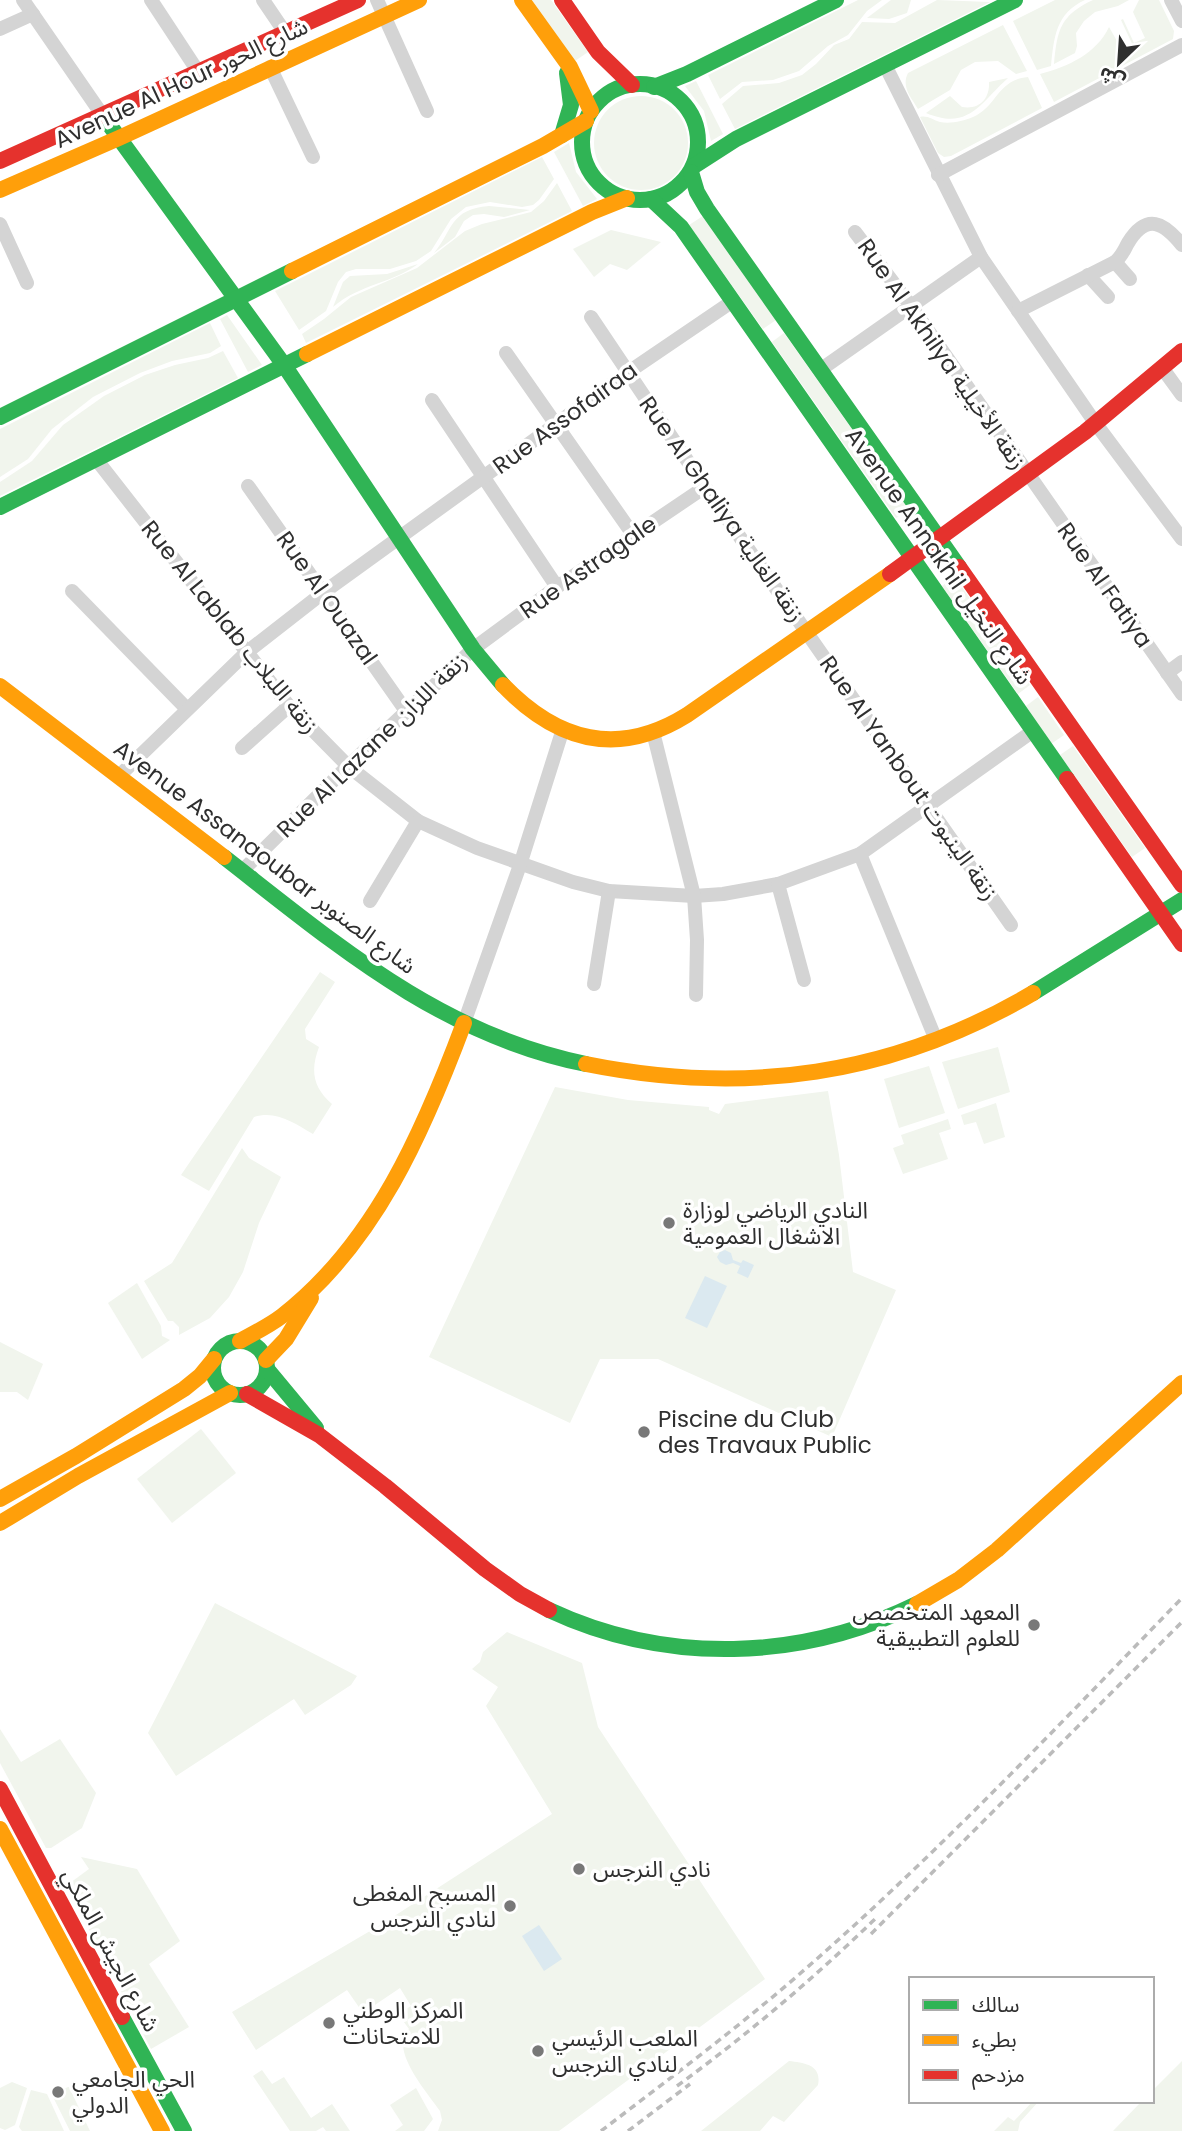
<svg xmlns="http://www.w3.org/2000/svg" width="1182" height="2131" viewBox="0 0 1182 2131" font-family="Poppins,'Noto Sans Arabic',sans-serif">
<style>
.green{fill:#f1f5ed}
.water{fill:#dbe9f0}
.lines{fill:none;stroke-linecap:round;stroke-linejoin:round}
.street{stroke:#d4d4d4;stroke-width:14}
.fast{stroke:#30b455;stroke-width:16}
.slow{stroke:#ff9f0a;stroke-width:16}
.jam{stroke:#e5322d;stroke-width:16}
.rail{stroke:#bbb;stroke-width:3.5;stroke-dasharray:7 5;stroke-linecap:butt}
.poi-dot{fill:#787878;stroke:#fff;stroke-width:2.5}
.labels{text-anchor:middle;stroke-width:7;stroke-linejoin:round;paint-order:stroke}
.street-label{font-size:23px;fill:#2f2f2f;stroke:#fff}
.poi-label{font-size:23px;fill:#2f2f2f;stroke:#fff;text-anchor:start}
</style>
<rect width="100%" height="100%" fill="#fff"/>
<g class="green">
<polygon points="532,0 551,0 588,52 575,61"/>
<polygon points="858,0 882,0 867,11 848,35 828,46 799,71 773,80 742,82 720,99 708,75"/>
<polygon points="891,0 911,0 907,13 889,19 867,18"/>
<polygon points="937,0 990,2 735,129 722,104 743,86 779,83 802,75 816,64 834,45 849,39 862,22 895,23"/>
<path d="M 1055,0 L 1085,0 C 1056,13 1054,37 1051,66 L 1037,70 L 1013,21 Z"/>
<path d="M 1093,0 L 1129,0 L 1118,6 L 1095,12 L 1084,21 L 1076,33 L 1077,46 L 1075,53 L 1054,64 C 1057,31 1060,15 1093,0 Z"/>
<path d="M 1139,0 L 1159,0 L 1174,31 L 1173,39 L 1054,102 L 1040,74 C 1068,67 1097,53 1109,27 L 1125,55 L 1135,50 L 1121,20 L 1123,19 L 1134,43 L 1145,38 L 1133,12 Z"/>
<path d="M 1003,25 L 1027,71 L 1016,74 L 998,61 L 975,62 L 961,70 L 950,90 L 918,109 C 911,97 901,87 908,73 Z"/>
<path d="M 1028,77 L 1042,108 L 951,156 L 944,157 L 938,153 L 920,117 C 927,115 933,120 940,122 C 951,124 963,121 973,117 C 997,107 997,80 1028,77 Z"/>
<path d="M 1008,78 C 980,103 969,131 926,113 L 950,96 L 962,107 C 979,110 990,99 989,82 Z"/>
<polygon points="696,81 723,134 711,141 704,111 685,86"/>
<circle cx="641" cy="143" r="47"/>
<polygon points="569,143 576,172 597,199 583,206 554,152"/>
<polygon points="542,157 554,179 539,200 533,205 522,207 490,202 466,207 451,219 431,251 416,261 390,269 356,269 346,272 338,282 326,311 299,330 275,291"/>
<polygon points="557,183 572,211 306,343 302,334 324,319 351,297 417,268 465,231 482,224 531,212 544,201"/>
<path d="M 489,206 L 530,210 L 504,217 L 484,214 L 473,215 L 464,221 L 455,237 L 434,253 C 453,230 450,209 489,206 Z"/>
<polygon points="703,216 776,320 763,329 689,225"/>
<polygon points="611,230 661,242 627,270 610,264 594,277 573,249"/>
<path d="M 418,264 C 393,283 360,284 333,307 L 343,282 L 350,276 L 387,274 Z"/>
<polygon points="227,315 262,365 248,372 220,319"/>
<polygon points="210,323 221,346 210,353 172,361 140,373 93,397 52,429 28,459 0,477 0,429"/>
<polygon points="784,333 909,510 896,518 772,342"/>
<polygon points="223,351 238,378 0,496 0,482 32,461 63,425 104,396 145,375 175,365 208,358"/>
<polygon points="955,577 1030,685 1018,694 942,586"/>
<polygon points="1038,697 1064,735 1051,744 1026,706"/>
<polygon points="1073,746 1145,848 1132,857 1060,755"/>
<path d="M 320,972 L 335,982 L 305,1029 L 306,1039 L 319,1047 C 310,1071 313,1087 332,1104 L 313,1134 C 294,1123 276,1110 254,1117 L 209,1191 L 181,1175 Z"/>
<polygon points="998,1047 1010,1092 958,1109 942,1062"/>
<polygon points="929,1066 945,1113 899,1128 884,1079"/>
<polygon points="555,1087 628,1100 709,1107 709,1110 719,1114 725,1104 828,1091 839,1155 853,1272 896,1290 832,1437 658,1359 600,1359 570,1423 429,1357"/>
<polygon points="996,1103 1005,1137 984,1144 976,1122 964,1125 961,1115"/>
<polygon points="948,1119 951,1129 939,1133 948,1159 903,1174 893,1148 904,1144 901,1135"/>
<polygon points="242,1148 249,1158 281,1177 259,1223 243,1272 229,1297 210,1318 179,1335 179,1327 173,1321 168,1321 144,1281 172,1263"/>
<polygon points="137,1283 161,1326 162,1336 170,1340 142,1359 108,1303"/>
<polygon points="0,1342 43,1364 28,1400 17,1392 0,1392"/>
<polygon points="201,1429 236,1473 172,1523 137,1479"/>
<polygon points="215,1603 357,1676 351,1685 305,1715 294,1699 176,1776 148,1733"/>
<path d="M 507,1632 L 582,1663 L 598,1727 L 765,1979 L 559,2131 L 438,2131 L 442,2120 L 440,2111 C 428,2093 388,2049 409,2029 L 398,2014 L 411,2006 L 400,1988 L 363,2013 L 347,1990 L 256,2050 L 232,2012 L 382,1924 L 552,1814 L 486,1706 L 498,1687 L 472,1669 L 480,1662 L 483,1652 Z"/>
<polygon points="0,1729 21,1762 60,1739 96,1793 82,1828 51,1848 46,1848 0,1763"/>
<polygon points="81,1857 137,1869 180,1941 149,1964 189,2027 151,2049 68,1889 70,1883 89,1869"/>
<path d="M 789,2061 C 805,2063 822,2065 818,2085 L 784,2122 L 773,2116 L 760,2131 L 701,2131 Z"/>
<polygon points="1182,2061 1182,2131 1113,2131 1142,2101 1152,2101 1152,2091"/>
<polygon points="262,2070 272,2084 284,2077 311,2118 332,2104 350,2131 326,2131 323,2127 316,2131 290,2131 253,2076"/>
<polygon points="12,2082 27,2088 15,2125 5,2130 0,2128 0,2088"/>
<polygon points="68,2087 69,2087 90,2131 70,2131 52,2095"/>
<polygon points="416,2088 433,2119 424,2131 395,2131 403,2125 390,2105"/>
<polygon points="31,2090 47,2094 64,2131 22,2131 19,2127"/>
<polygon points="1033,2101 1039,2101 1020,2122 1018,2131 994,2131 1008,2117 1014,2121"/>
</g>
<g class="water">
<polygon points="725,1250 731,1253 733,1260 741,1263 743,1260 754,1265 748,1278 737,1273 740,1266 733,1263 726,1265 720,1262 717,1257 720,1252"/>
<polygon points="705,1276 727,1286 707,1328 685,1318"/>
<polygon points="539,1925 562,1959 544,1971 522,1936"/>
</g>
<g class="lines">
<g class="street">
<polyline points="23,0 103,116"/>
<polyline points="151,0 199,73"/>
<polyline points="263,0 286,34"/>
<polyline points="377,0 427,111"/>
<polyline points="1171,0 1182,21"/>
<polyline points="0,29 33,14"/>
<polyline points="885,65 981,257 1096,424 1182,539"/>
<polyline points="270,67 313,157"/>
<polyline points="938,175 1182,45"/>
<polyline points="0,224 27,283"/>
<polyline points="855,232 911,306 1182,694"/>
<polyline points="1115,262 1130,279"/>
<polyline points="1088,275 1108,297"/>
<path d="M 1018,311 L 1115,262 C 1122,256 1124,250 1128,243 C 1147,212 1164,223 1182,245"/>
<polyline points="591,317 705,487 1011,925"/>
<polyline points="506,353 634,536"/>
<polyline points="1163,369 1182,395"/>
<polyline points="820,370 981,257"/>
<polyline points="432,400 557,587"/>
<polyline points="96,459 289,706 348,766 418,821 477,848 573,882 609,891 694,896 723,894 778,884 860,854 1033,731"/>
<polyline points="248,486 406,711"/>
<polyline points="72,591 186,708"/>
<polyline points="1167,673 1182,662"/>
<polyline points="653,732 694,896 697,940 696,995"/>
<polyline points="242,748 289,706"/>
<polyline points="120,775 247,652 324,592 627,373 733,301"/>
<polyline points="860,854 936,1040"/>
<polyline points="242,871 348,766 473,649 557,587 705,487"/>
<polyline points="778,884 804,980"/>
<polyline points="370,901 418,821"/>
<polyline points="594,984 609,891"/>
<polyline points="464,1023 520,865 562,732"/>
</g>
<g class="fast">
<circle cx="640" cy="142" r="58"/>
<polyline points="654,87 687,74 836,0"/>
<polyline points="103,116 284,365 473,649 503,685"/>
<polyline points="562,135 571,105 567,73"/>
<polyline points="694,166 736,139 1015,0"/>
<polyline points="691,172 697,192 707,209 959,567"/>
<polyline points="651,199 681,227 1067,779"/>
<polyline points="0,417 292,271"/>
<polyline points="0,507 307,354"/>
<path d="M 224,857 C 337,945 441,1035 586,1064"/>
<polyline points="1033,993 1182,900"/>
<circle cx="240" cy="1368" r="27"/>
<polyline points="267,1369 316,1428"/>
<path d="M 549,1610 C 667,1665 801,1661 917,1604"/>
<polyline points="122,2017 184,2131"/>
</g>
<g class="slow">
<polyline points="522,0 570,67 591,111"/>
<polyline points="0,190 119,138 419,0"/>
<polyline points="292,271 543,146 586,121"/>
<polyline points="307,354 592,212 627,198"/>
<path d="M 503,685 C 557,741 618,758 687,715 L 890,574"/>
<polyline points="0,686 224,857"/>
<path d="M 586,1064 C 745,1096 892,1076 1033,993"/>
<path d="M 240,1341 C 254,1333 269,1326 282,1316 C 375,1244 424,1130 464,1023"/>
<polyline points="266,1360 286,1339 311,1298"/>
<polyline points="0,1499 76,1456 184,1389 200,1376 214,1359"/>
<polyline points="0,1523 78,1476 230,1393"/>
<polyline points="917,1604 958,1580 997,1550 1182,1383"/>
<polyline points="0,1829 162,2131"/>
</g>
<g class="jam">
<polyline points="562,0 598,52 632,85"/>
<polyline points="0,161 358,0"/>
<polyline points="959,567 1182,885"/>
<polyline points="890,574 1085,432 1182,351"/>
<polyline points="1067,779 1182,944"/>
<polyline points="247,1394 319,1435 385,1486 485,1569 520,1594 549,1610"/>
<polyline points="0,1789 122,2017"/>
</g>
<g class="rail">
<polyline points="871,1934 1182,1622"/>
<path d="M 677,2086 C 747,2035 813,1979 875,1919"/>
<path d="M 601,2131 C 664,2083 728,2035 788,1984 C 928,1864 1054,1730 1182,1598"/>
<polyline points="628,2131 690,2084"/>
</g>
</g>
<g class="poi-dot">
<circle cx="669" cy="1223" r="7"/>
<circle cx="644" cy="1432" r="7"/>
<circle cx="1034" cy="1625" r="7"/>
<circle cx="579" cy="1869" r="7"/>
<circle cx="510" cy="1906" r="7"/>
<circle cx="329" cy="2023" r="7"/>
<circle cx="538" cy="2051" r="7"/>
<circle cx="58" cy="2092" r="7"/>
</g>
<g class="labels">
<g class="street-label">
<text transform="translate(181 83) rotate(-25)" y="8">Avenue Al Hour شارع الحور</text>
<text transform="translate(942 354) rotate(55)" y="8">Rue Al Akhilya زنقة الأخيلية</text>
<text transform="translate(565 418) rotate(-36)" y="8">Rue Assofairaa</text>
<text transform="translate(722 509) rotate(55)" y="8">Rue Al Ghaliya زنقة الغالية</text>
<text transform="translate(939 556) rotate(55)" y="8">Avenue Annakhil شارع النخيل</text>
<text transform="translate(588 567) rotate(-35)" y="8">Rue Astragale</text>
<text transform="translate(1105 585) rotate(55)" y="8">Rue Al Fatiya</text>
<text transform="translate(327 598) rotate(55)" y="8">Rue Al Ouazal</text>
<text transform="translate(230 627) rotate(51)" y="8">Rue Al Lablab زنقة اللبلاب</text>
<text transform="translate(372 745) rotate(-44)" y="8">Rue Al Lazane زنقة اللزان</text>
<text transform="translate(909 778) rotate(55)" y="8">Rue Al Yanbout زنقة الينبوت</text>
<text transform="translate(265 857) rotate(37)" y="8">Avenue Assanaoubar شارع الصنوبر</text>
<text transform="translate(111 1950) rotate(62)" y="8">شارع الجيش الملكي</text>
</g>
<g class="poi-label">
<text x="683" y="1218">النادي الرياضي لوزارة<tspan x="683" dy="26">الاشغال العمومية</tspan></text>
<text x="658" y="1427">Piscine du Club<tspan x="658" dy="26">des Travaux Public</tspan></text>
<text x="1020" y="1620" text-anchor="end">المعهد المتخصص<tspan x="1020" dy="26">للعلوم التطبيقية</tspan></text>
<text x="593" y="1877">نادي النرجس</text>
<text x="496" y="1901" text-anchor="end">المسبح المغطى<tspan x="496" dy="26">لنادي النرجس</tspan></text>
<text x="343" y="2018">المركز الوطني<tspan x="343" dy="26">للامتحانات</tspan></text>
<text x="552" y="2046">الملعب الرئيسي<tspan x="552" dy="26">لنادي النرجس</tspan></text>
<text x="72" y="2087">الحي الجامعي<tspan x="72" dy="26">الدولي</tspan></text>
</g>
</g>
<rect x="909" y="1977" width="245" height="126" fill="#ffffff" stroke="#acacac" stroke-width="2"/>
<rect x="923" y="2000" width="35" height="10" fill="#30b455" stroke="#acacac" stroke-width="2"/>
<text x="972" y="2012" font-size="21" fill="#2f2f2f">سالك</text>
<rect x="923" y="2035" width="35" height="10" fill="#ff9f0a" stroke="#acacac" stroke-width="2"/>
<text x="972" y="2047" font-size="21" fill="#2f2f2f">بطيء</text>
<rect x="923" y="2070" width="35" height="10" fill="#e5322d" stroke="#acacac" stroke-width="2"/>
<text x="972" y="2082" font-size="21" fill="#2f2f2f">مزدحم</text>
<g transform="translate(1119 63) rotate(205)" stroke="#ffffff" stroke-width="5" paint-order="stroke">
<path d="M0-5L12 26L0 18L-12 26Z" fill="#2f2f2f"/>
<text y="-10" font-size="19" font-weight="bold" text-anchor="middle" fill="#2f2f2f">ش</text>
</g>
</svg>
